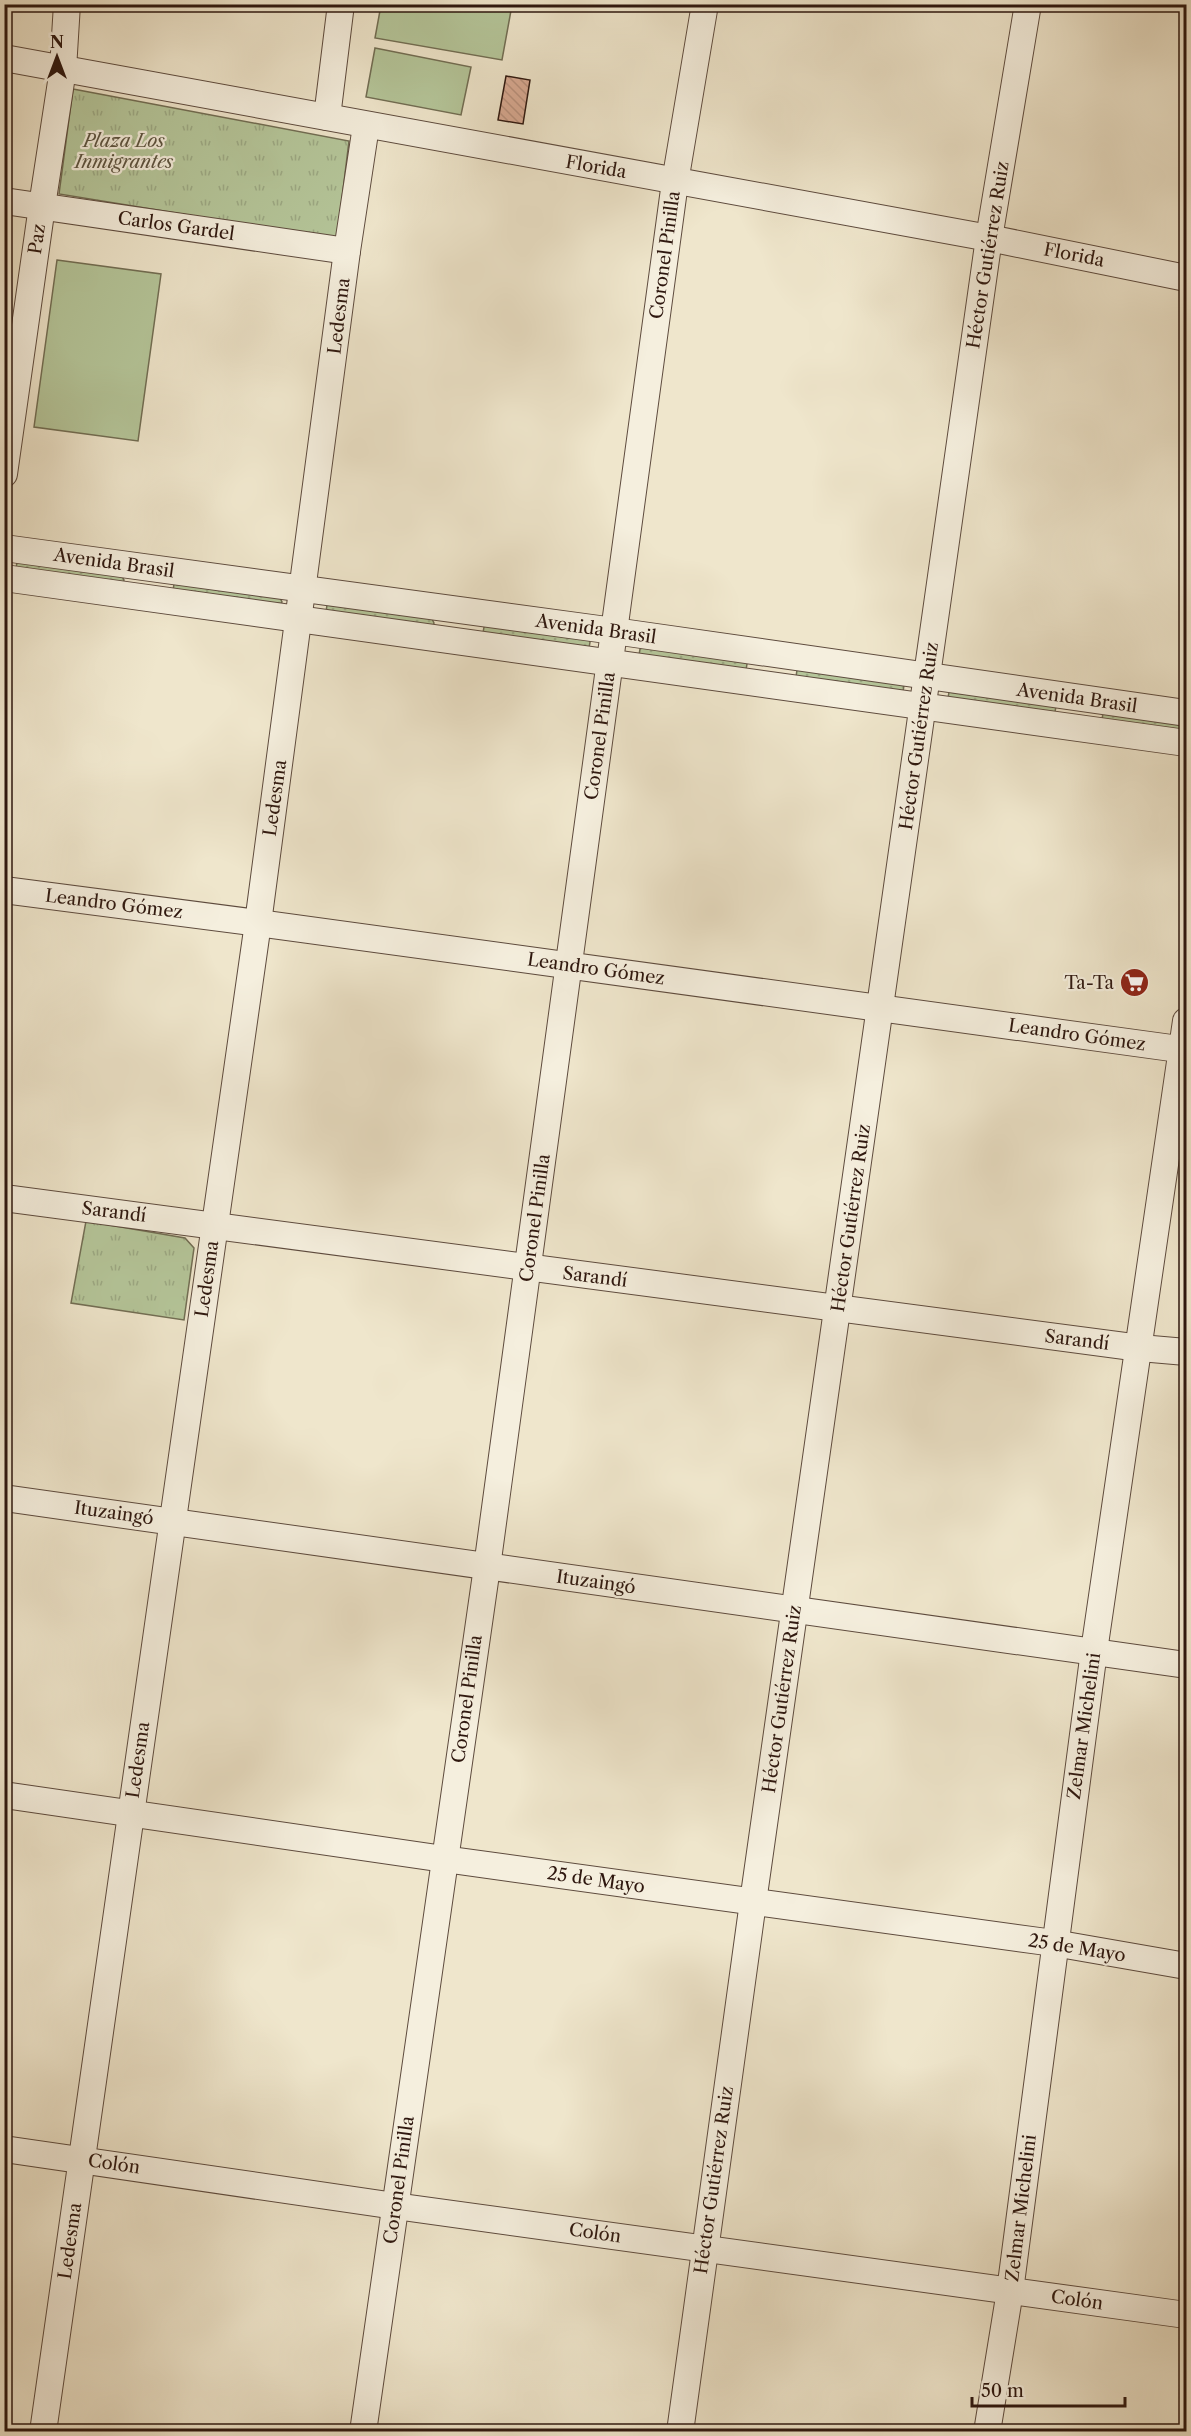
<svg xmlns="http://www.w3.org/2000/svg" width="1191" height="2436" viewBox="0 0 1191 2436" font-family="'Libre Caslon Text',serif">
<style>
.grass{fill:url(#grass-dots);stroke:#726e54;stroke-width:1.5}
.park{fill:url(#park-tufts);stroke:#726e54;stroke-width:1.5}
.garden{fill:#b5c69a;stroke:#726e54;stroke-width:1.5}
.building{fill:url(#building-back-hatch);stroke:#2e170f;stroke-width:1.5}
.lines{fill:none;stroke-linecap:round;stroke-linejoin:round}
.minor-casing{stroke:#5e4b3e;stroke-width:28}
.minor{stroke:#f5efde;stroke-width:26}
.labels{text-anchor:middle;stroke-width:4.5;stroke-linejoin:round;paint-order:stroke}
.park-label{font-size:18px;font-style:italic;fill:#5d5440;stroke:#f5efde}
.street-label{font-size:18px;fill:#2e170f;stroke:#f5efde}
.poi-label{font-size:18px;fill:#2e170f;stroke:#f5efde;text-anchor:end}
</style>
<defs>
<pattern id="grass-dots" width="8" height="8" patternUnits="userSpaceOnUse" patternTransform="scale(1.5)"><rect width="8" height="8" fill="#b5c69a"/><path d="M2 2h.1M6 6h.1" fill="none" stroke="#9ca984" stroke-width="1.8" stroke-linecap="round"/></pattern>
<pattern id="park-tufts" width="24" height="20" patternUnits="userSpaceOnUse" patternTransform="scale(1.5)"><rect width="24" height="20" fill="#b5c69a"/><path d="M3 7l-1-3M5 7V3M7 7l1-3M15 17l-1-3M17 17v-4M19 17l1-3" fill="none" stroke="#9ca984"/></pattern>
<pattern id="building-back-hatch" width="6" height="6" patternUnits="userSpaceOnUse" patternTransform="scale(1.5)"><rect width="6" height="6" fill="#daab94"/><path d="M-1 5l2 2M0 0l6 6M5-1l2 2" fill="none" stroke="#bb927e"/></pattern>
</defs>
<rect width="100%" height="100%" fill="#efe6cc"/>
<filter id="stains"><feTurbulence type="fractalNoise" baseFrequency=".00333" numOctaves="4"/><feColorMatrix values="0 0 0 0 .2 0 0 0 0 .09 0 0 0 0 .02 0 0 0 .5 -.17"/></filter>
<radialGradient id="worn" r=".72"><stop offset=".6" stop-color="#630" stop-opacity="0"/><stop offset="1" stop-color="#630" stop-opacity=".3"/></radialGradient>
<g class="grass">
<polygon points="17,562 121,574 124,580 123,583 16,569"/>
<polygon points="174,584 279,596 282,602 280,605 173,591"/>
<polygon points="327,605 431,617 434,623 433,626 326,612"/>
<polygon points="487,625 588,638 590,642 589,648 483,633 484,627"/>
<polygon points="644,647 745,661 747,664 746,670 639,655 640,649"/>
<polygon points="800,668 904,685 903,692 796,677 797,670"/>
<polygon points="949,692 1056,706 1055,712 948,698"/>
<polygon points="1103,713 1186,722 1186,734 1102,720"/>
</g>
<g class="park">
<polygon points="73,89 349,141 337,239 59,194"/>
<polygon points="86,1221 185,1238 194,1248 184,1320 71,1303"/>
</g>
<g class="garden">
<polygon points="381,5 512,5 502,60 375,38"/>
<polygon points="375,48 471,67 461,115 366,97"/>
<polygon points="57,260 161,274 138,441 34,427"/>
</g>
<polygon class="building" points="506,76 530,80 523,124 498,120"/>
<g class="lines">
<defs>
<g id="minor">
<polyline points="4,58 989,238 1186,278"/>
<polyline points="327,117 341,4"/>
<polyline points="4,201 347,251"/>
<polyline points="4,474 42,206 63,69 67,4"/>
<polyline points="4,548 614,631 1186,713"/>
<polyline points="4,578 1186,743"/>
<polyline points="4,890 258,923 1186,1050"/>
<polyline points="4,1198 1140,1348 1186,1352"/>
<polyline points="4,1498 1186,1665"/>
<polyline points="4,1795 444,1859 1054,1943 1186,1966"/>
<polyline points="4,2149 395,2206 1186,2315"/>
<polyline points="43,2432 258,923 347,251 366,126"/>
<polyline points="363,2432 487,1567 675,182 705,4"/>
<polyline points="680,2432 753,1902 989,238 1028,4"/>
<polyline points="987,2432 1010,2291 1094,1651 1186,1021"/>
</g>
</defs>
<use href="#minor" class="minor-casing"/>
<use href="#minor" class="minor"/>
</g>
<defs>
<symbol id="supermarket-disc" viewBox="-11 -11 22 22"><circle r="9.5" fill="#8f2418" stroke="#f5efde"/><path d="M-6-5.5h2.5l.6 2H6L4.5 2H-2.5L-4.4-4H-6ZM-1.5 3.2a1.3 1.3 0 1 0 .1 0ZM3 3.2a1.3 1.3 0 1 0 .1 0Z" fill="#fff"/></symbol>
</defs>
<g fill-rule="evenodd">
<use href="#supermarket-disc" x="1118" y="966" width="33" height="33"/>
</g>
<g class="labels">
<g class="park-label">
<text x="124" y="147">Plaza Los<tspan x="124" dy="21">Inmigrantes</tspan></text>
</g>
<g class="street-label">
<text transform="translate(596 167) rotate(10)" y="6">Florida</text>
<text transform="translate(176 226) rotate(8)" y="6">Carlos Gardel</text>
<text transform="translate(37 239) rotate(-82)" y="6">Paz</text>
<text transform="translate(665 255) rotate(-82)" y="6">Coronel Pinilla</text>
<text transform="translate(988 255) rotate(-81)" y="6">Héctor Gutiérrez Ruiz</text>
<text transform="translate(1074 255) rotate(11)" y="6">Florida</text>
<text transform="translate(339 316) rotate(-83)" y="6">Ledesma</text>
<text transform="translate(114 563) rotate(8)" y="6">Avenida Brasil</text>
<text transform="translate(596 629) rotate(8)" y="6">Avenida Brasil</text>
<text transform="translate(1077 698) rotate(8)" y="6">Avenida Brasil</text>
<text transform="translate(600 736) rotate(-82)" y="6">Coronel Pinilla</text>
<text transform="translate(919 736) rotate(-82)" y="6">Héctor Gutiérrez Ruiz</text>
<text transform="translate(275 798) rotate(-82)" y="6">Ledesma</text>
<text transform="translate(114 904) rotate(7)" y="6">Leandro Gómez</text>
<text transform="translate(596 969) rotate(8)" y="6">Leandro Gómez</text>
<text transform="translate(1077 1035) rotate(8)" y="6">Leandro Gómez</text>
<text transform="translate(114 1212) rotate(7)" y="6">Sarandí</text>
<text transform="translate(535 1218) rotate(-82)" y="6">Coronel Pinilla</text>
<text transform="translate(851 1218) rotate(-82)" y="6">Héctor Gutiérrez Ruiz</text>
<text transform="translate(595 1277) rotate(7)" y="6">Sarandí</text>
<text transform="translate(207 1279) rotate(-82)" y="6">Ledesma</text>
<text transform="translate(1077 1340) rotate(7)" y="6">Sarandí</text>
<text transform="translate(114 1513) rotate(8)" y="6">Ituzaingó</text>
<text transform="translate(596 1582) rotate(8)" y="6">Ituzaingó</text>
<text transform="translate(467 1699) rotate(-82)" y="6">Coronel Pinilla</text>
<text transform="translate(782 1699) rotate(-82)" y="6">Héctor Gutiérrez Ruiz</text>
<text transform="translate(1084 1726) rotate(-82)" y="6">Zelmar Michelini</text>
<text transform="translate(138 1760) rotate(-82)" y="6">Ledesma</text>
<text transform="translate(596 1880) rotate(8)" y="6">25 de Mayo</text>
<text transform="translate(1077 1948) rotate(9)" y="6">25 de Mayo</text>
<text transform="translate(114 2164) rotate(8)" y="6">Colón</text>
<text transform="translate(399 2180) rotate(-82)" y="6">Coronel Pinilla</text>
<text transform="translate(714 2180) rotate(-82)" y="6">Héctor Gutiérrez Ruiz</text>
<text transform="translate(1021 2208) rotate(-83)" y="6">Zelmar Michelini</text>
<text transform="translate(595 2233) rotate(8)" y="6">Colón</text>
<text transform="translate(70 2241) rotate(-82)" y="6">Ledesma</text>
<text transform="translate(1077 2300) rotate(8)" y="6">Colón</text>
</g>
<g class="poi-label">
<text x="1114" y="989">Ta-Ta</text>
</g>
</g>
<rect width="1191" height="2436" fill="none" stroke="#efe6cc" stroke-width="24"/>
<rect x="6" y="6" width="1179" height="2424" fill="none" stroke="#2e170f" stroke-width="3"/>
<rect x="12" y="12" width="1167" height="2412" fill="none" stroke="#2e170f" stroke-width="1.5"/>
<g transform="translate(57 57)" stroke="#f5efde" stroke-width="4.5" paint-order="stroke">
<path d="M0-4.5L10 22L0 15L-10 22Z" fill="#2e170f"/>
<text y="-9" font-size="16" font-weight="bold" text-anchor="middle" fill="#2e170f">N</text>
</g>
<path d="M972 2397v9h153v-9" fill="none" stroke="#2e170f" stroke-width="3"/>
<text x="981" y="2397" font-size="18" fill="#2e170f" stroke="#f5efde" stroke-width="4.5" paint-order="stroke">50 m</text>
<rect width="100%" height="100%" filter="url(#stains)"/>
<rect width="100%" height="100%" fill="url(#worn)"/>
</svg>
